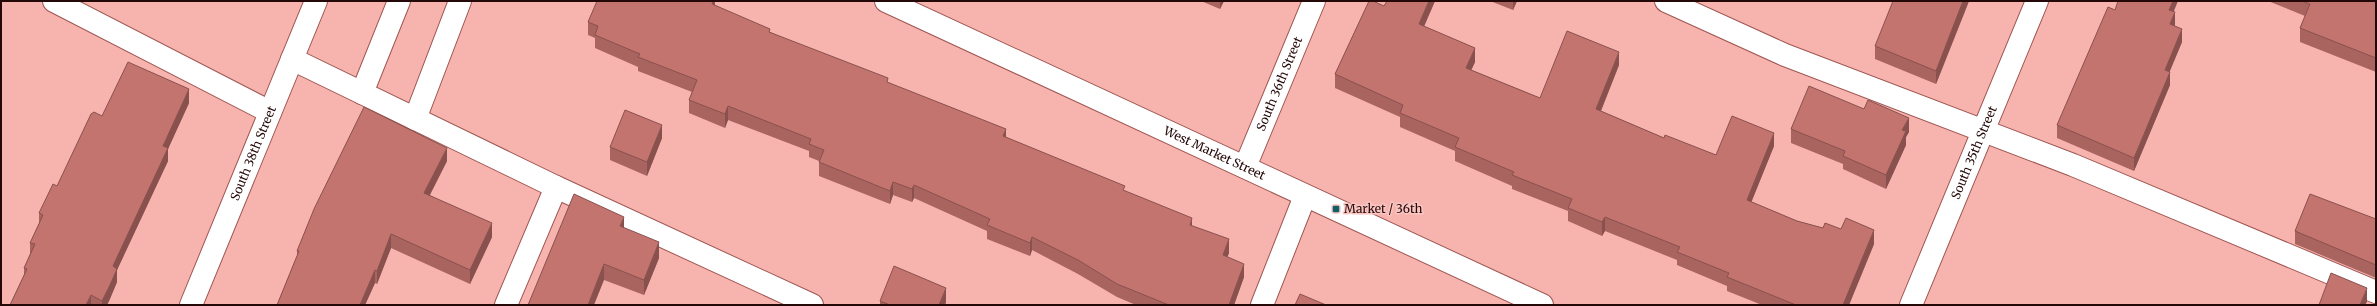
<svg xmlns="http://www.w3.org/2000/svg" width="2377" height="306" viewBox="0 0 2377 306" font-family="Merriweather,serif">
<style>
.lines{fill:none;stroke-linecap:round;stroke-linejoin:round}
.minor-casing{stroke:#9f5652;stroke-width:24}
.minor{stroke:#fff;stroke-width:22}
.wall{fill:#a9645f}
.shaded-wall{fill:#89514e}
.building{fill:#c4746f;stroke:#89514e}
.poi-dot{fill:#106167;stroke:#f9c6c2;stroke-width:1.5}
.labels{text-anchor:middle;stroke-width:3;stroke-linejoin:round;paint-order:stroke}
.street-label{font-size:12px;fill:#240707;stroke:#f9c6c2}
.poi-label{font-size:12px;fill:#240707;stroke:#f9c6c2;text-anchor:start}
</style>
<rect width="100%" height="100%" fill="#f7b4af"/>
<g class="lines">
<defs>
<g id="minor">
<polyline points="54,1 270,112"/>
<path id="s1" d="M 886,1 L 1542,305"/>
<polyline points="1666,1 1785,55 2073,165 2376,292"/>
<polyline points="292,59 556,187 506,305"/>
<polyline points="362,93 399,1"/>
<polyline points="415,119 460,1"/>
<path id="s2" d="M 1245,167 L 1314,1"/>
<polyline points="556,187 812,305"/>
<path id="s3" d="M 191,305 L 316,1"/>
<polyline points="1262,305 1305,196"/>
<path id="s4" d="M 1911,305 L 2037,1"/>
</g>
</defs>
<use href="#minor" class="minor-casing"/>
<use href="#minor" class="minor"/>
</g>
<g class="wall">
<polygon points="715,1 715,5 770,32 888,83 1006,137 1125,191 1192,226 1229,253 1227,257 1244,277 1234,305 1136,305 1117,297 1078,274 1032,250 1030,256 987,239 987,231 914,198 912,202 893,195 890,204 819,176 819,161 809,157 809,151 728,120 725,128 689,113 689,100 692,92 638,71 638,67 595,48 595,38 588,35 588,22"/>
<polygon points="1201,1 1224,1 1220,9"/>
<polygon points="1387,1 1435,1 1424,26 1475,62 1471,70 1540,98 1619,65 1601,111 1664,138 1716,155 1774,146 1751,202 1797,221 1874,244 1849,305 1762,305 1727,291 1727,286 1677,265 1677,260 1605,231 1602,236 1568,221 1568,211 1512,189 1512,186 1455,161 1455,151 1400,127 1400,117 1335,88 1335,74 1384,6"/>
<polygon points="1490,1 1517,1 1513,10"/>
<polygon points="1969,1 1936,84 1875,59 1875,46"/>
<polygon points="2268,1 2376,1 2376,72 2300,42 2300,28 2305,16"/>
<polygon points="2115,10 2173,12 2175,26 2182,42 2169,72 2170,85 2134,171 2057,138 2057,125"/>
<polygon points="189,103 168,149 168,161 117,270 117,282 107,305 10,305 24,275 24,268 30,254 30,243 39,224 39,213 57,186 102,116"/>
<polygon points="1791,129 1909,132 1906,137 1906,145 1886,189 1843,169 1843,164 1791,143"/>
<polygon points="662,138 647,176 610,160 610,147"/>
<polygon points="447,161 430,195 492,237 470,284 391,248 377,284 375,283 365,305 277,305 297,256 297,251"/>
<polygon points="2376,219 2376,278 2295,244 2295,231"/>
<polygon points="624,228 659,258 644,295 604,280 528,305"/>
<polygon points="880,301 946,302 945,305 880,305"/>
</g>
<g class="shaded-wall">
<polygon points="713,1 715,1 715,11 712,4"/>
<polygon points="1220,1 1224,1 1220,9"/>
<polygon points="1429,1 1435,1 1419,38 1419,24"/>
<polygon points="1513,1 1517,1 1513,10"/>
<polygon points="1963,1 1969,1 1936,84 1936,71"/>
<polygon points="2173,1 2178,1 2169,23 2169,10"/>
<polygon points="2175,12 2175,25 2170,37 2170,24"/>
<polygon points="2182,29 2182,42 2165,83 2165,70"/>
<polygon points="1475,48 1475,62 1466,82 1466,68"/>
<polygon points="1619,52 1619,65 1596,123 1596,109"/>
<polygon points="2170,72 2170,85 2134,171 2134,158"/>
<polygon points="189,89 189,103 168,149 168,161 117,270 117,282 110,299 107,305 102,305 102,301 113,266 163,146"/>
<polygon points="728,106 728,120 725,128 725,114"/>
<polygon points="1909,118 1909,132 1906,137 1906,145 1886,189 1886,175 1902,130"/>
<polygon points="662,125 662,138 647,176 647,162"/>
<polygon points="1006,129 1006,142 1003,136"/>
<polygon points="1774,133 1774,146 1747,213 1747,200"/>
<polygon points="447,148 447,161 424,206 424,193"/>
<polygon points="893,182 893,195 890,204 890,191"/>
<polygon points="914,185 914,198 912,202 912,189"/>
<polygon points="624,217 624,232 620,226"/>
<polygon points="1605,217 1605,231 1602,236 1602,222"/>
<polygon points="1192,218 1192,231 1190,225"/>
<polygon points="492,223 492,237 470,284 470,270"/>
<polygon points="1874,230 1874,244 1849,305 1843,305"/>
<polygon points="391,234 391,248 377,284 377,271"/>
<polygon points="1032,237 1032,250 1030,256 1030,243"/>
<polygon points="1229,239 1229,253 1223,268 1223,255"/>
<polygon points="659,242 659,258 644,295 644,280"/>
<polygon points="604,264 604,280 594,305 588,305"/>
<polygon points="1244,264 1244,277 1234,305 1229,305"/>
<polygon points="375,270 375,283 365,305 360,305"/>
<polygon points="946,288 946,302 945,305 939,305"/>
<polygon points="2367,288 2367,302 2365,305 2360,305"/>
<polygon points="91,295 91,305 86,305"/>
</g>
<g class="building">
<polygon points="597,1 713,1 712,4 770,29 769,32 888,78 887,82 1006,129 1003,136 1125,186 1123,190 1192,218 1190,225 1229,239 1223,255 1244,264 1229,305 1169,305 1117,284 1078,260 1032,237 1030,243 987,225 990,219 914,185 912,189 893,182 890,191 819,162 824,150 809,144 811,139 728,106 725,114 689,100 697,80 638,57 640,54 595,35 598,26 588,22"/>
<polygon points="1369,1 1373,1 1384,6 1387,1 1429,1 1419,24 1475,48 1466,68 1540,98 1567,31 1619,52 1596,109 1664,138 1665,135 1716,155 1732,116 1774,133 1747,200 1797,221 1823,228 1825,223 1841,229 1846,218 1874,230 1843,305 1796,305 1727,277 1729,273 1677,252 1680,247 1605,217 1602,222 1568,208 1572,199 1512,175 1514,172 1455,147 1459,138 1400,113 1403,105 1335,74"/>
<polygon points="1893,1 1963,1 1936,71 1875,46"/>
<polygon points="2118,1 2173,1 2169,10 2175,12 2170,24 2182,29 2165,70 2170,72 2134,158 2057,125 2108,7 2115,10"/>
<polygon points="2302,1 2376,1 2376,58 2300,28 2310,4"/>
<polygon points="128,62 189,89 163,146 168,148 113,266 117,269 110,285 102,301 91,295 86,305 10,305 27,269 24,268 35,244 30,243 43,215 39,213 53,184 57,186 91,114 94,112 102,116"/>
<polygon points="1809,86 1864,109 1868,100 1909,118 1902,130 1906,131 1886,175 1843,156 1845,151 1791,129"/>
<polygon points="364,107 447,148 424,193 492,223 470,270 391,234 377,271 375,270 360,305 277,305 299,251 297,251 314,209"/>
<polygon points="625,110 662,125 647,162 610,147"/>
<polygon points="574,194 624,217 620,226 659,242 644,280 604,264 588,305 528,305"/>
<polygon points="2310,194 2376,219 2376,265 2295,231"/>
<polygon points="894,266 946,288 939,305 890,305 880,301"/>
<polygon points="2331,273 2367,288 2360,305 2319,305"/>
<polygon points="1300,294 1326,305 1295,305"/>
</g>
<rect class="poi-dot" x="1332" y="205" width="8" height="8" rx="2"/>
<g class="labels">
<g class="street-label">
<text dy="4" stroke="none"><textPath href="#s2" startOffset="90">South 36th Street</textPath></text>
<text dy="4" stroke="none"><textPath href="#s3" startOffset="164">South 38th Street</textPath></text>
<text dy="4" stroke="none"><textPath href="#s1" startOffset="362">West Market Street</textPath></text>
<text dy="4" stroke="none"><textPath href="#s4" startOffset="165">South 35th Street</textPath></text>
</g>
<g class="poi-label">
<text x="1344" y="213">Market / 36th</text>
</g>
</g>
<rect width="2377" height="306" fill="none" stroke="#240707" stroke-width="4"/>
</svg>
